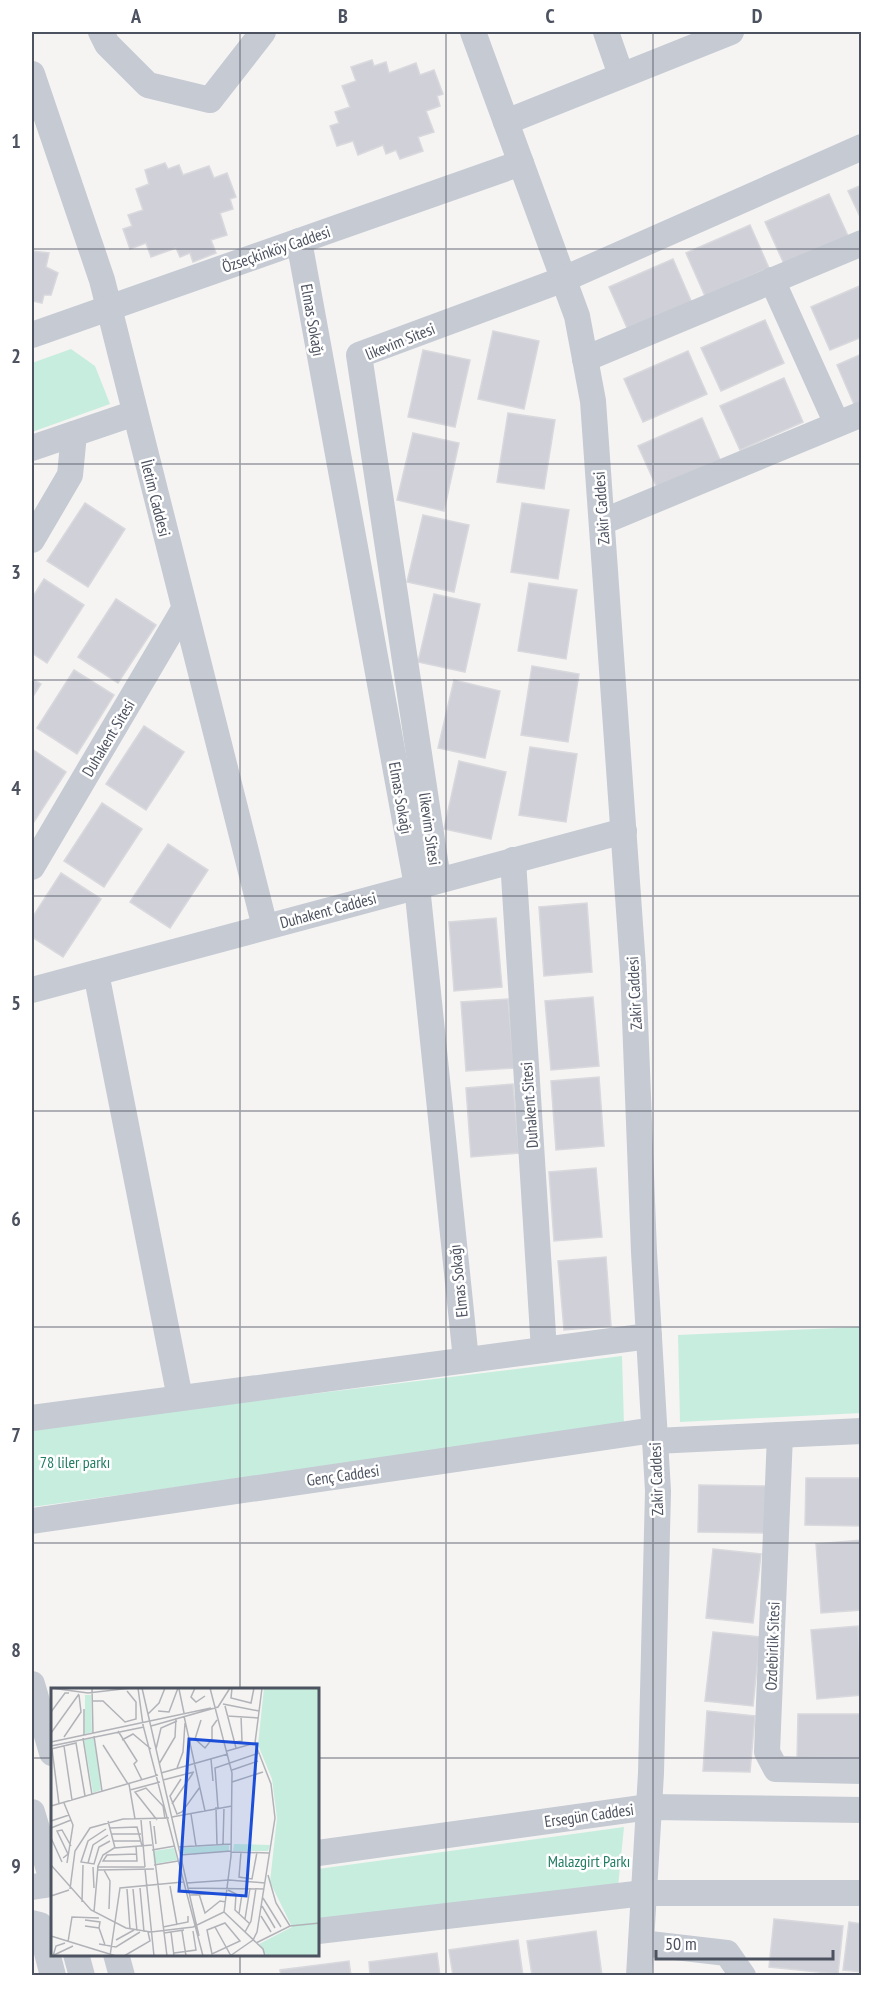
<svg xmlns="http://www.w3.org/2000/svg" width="893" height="2007" viewBox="0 0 893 2007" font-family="'PT Sans Narrow',sans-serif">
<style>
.green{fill:#c7edde}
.building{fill:#d0d1d8;stroke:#d8d8dd;stroke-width:1.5}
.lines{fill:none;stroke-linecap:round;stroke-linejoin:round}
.minor{stroke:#c5cad3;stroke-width:26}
.grid{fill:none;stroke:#4c525f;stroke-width:1.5;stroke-opacity:0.55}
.labels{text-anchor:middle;stroke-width:5;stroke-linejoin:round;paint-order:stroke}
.street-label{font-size:16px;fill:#4c525f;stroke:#fff}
.park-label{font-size:16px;fill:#217c62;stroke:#fff}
.inset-road{fill:none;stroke:#b1b3b8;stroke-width:1.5}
.view{fill:#1d4ed8;fill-opacity:0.15;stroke:#1d4ed8;stroke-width:3}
.inset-edge{fill:none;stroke:#4c525f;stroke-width:3}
.neatline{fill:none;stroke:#4c525f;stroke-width:2}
.grid-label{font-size:20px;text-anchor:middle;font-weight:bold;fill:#4c525f}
</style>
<rect width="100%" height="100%" fill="#f5f4f3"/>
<g class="green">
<polygon points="71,349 95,366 110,404 32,432 32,363"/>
<polygon points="861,1327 861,1413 680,1422 678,1335"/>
<polygon points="622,1356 624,1426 32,1507 32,1428"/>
<polygon points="624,1827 618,1887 318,1921 318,1869"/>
</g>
<g class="building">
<polygon points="372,60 374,66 386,62 389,73 416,63 420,75 434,70 443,94 437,96 440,106 426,111 434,132 418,137 423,151 400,159 396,150 386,154 383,145 358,155 353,141 337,146 330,126 339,123 335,112 350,107 342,86 356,81 351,67"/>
<polygon points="165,163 168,169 179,165 183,175 209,166 214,178 227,173 236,197 230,199 233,209 220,213 227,235 211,240 216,253 193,262 190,253 180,257 176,248 151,257 146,243 130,249 123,229 132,226 128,215 143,210 136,189 149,184 145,170"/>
<polygon points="862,185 862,221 848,191"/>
<polygon points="829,194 849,238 785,266 765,222"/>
<polygon points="750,225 769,268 705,296 686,253"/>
<polygon points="32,251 49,253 46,267 58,273 51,295 44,295 42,303 32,301"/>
<polygon points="673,259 692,303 628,330 609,287"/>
<polygon points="862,285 862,337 830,350 811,307"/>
<polygon points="765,320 784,363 721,391 701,348"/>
<polygon points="493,331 539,341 524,409 478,399"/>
<polygon points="423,350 470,360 455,427 408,417"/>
<polygon points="688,351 707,394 643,422 624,379"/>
<polygon points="862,354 862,406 856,409 837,365"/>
<polygon points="784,378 803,422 740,450 720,406"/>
<polygon points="508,413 555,420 544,489 497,482"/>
<polygon points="702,418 721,462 658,490 638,446"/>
<polygon points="413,433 459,443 444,511 397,500"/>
<polygon points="85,503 125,529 88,587 47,561"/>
<polygon points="522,503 569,510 558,579 511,572"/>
<polygon points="423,515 469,525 454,592 407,582"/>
<polygon points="44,579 84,605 47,663 32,653 32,598"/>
<polygon points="529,583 577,590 566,659 518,651"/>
<polygon points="434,594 480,604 465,672 418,662"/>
<polygon points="116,599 156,625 118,683 78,657"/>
<polygon points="532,666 579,674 568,742 521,735"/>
<polygon points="74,670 114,695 77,754 37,728"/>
<polygon points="32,679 41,684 32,698"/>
<polygon points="454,680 500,691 485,758 438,748"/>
<polygon points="144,726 184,752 146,810 106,784"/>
<polygon points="530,747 577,754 566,822 519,815"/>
<polygon points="32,749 66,772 32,825"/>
<polygon points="459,761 506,772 491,839 444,829"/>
<polygon points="102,803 142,829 104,887 64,861"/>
<polygon points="168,844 208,870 170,928 130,902"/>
<polygon points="61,873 101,899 63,957 32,937 32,918"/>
<polygon points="587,903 592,972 544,976 539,907"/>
<polygon points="496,918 502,987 454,991 449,922"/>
<polygon points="593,997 599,1066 551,1070 545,1001"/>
<polygon points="508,999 514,1068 466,1071 461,1002"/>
<polygon points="599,1077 604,1146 556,1150 551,1081"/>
<polygon points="513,1084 519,1153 471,1157 466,1088"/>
<polygon points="596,1168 602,1237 554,1241 549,1172"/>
<polygon points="606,1257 611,1326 564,1330 558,1261"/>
<polygon points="806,1478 862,1478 862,1526 805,1525"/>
<polygon points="699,1485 769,1486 768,1533 698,1532"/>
<polygon points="862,1540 862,1610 821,1613 816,1544"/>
<polygon points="713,1549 761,1554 753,1623 706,1618"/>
<polygon points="858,1626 862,1695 817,1699 811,1630"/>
<polygon points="713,1632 760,1637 753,1706 705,1701"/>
<polygon points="707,1711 755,1716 750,1772 703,1771"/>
<polygon points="798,1714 862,1714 862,1762 797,1761"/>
<polygon points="774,1919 843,1926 838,1974 769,1967"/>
<polygon points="849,1922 862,1924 862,1972 843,1970"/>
<polygon points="596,1931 602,1976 532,1976 527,1941"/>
<polygon points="518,1940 523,1976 453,1976 449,1950"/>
<polygon points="437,1953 440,1976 370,1976 369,1962"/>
<polygon points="349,1961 351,1976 281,1976 280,1970"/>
</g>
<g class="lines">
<g class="minor">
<polyline points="101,32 107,44 148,85 210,100 263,32"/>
<polyline points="473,32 577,316 593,401 633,967 644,1252 658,1491 651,1773 639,1976"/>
<polyline points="606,32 621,75"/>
<polyline points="32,74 102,280 265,927"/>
<polyline points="506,122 731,32"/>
<polyline points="299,241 417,886 466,1360"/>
<polyline points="772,280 837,424"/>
<polyline points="32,335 521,163"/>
<polyline points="585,359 862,243"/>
<polyline points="32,448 135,413"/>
<polyline points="602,522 862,414"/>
<polyline points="32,540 70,475 74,434"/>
<polyline points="513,860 544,1350"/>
<polyline points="32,867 184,609"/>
<polyline points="438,880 359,355 564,279 862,147"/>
<polyline points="96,973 180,1398"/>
<polyline points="32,990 624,831"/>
<polyline points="32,1418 649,1336"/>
<polyline points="780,1435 767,1752 776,1769 862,1771"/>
<polyline points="655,1441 862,1431"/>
<polyline points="32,1521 654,1430"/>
<polyline points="32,1684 52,1753"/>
<polyline points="32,1812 52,1880"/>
<polyline points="318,1853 649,1807 862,1810"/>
<polyline points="32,1887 52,1884"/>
<polyline points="32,1923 40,1925 53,1976"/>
<polyline points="318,1931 644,1893 862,1893"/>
<polyline points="641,1943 727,1953 743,1976"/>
<polyline points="76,1954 82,1976"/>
<polyline points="116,1954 122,1976"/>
</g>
</g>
<path class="grid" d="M 240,32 L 240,1689M 446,32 L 446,1976M 653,32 L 653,1976M 32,249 L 862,249M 32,464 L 862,464M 32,680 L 862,680M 32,896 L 862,896M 32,1111 L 862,1111M 32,1327 L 862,1327M 32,1543 L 862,1543M 32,1758 L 52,1758M 318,1758 L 862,1758M 240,1954 L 240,1976"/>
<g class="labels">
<g class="street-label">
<text transform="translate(276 249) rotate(-19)" y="6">Özseçkinköy Caddesi</text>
<text transform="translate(313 320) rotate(80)" y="6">Elmas Sokağı</text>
<text transform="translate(400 341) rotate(-22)" y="6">likevim Sitesi</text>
<text transform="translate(156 498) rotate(76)" y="6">İletim Caddesi</text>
<text transform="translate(601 508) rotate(-94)" y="6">Zakir Caddesi</text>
<text transform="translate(108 738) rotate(-59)" y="6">Duhakent Sitesi</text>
<text transform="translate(401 798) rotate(80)" y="6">Elmas Sokağı</text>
<text transform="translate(430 829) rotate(82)" y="6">likevim Sitesi</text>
<text transform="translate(328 910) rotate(-15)" y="6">Duhakent Caddesi</text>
<text transform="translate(634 993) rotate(-93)" y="6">Zakir Caddesi</text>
<text transform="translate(529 1105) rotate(-94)" y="6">Duhakent Sitesi</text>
<text transform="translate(458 1281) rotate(-96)" y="6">Elmas Sokağı</text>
<text transform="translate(343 1475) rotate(-8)" y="6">Genç Caddesi</text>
<text transform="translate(656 1479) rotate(-92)" y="6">Zakir Caddesi</text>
<text transform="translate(772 1646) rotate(-88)" y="6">Ozdebirlik Sitesi</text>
<text transform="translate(589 1815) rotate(-8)" y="6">Ersegün Caddesi</text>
</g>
<g class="park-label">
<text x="75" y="1468">78 liler parkı</text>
<text x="589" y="1867">Malazgirt Parkı</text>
</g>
</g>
<g transform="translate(51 1688)">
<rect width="268" height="268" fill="#f5f4f3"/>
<path d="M 213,0 L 268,0 L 268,268 L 216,268 L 208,256 L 241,239 L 219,194 L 226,130 L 221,91 L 207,57 ZM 34,7 L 40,7 L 41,44 L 34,46 ZM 43,50 L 50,102 L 42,105 L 33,52 ZM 183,156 L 219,157 L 217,163 L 182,163 ZM 178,157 L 178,163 L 130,166 L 129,160 ZM 123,160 L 126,172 L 103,176 L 102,163 Z" fill="#c7edde"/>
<path class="inset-road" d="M 0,0 L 37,5 L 80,0M 41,0 L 42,45M 87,0 L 92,37 L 152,268M 91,0 L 148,248M 144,0 L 140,9 L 145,14 L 154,8M 181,0 L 180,10 L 200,15 L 203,0M 128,1 L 133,25M 42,13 L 52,13 L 74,34 L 85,31 L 85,14 L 76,3M 172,16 L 208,23M 174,18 L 185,60M 33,21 L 33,47M 107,23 L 118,24 L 127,0M 0,24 L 14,5 L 18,5M 97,26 L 108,15 L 114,0M 133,28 L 154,123M 176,28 L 207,30M 150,32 L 144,51 L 154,60 L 161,51 L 161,39 L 166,32M 100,38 L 167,19 L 179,0M 67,43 L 86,73 L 83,76 L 91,92M 0,45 L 28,6M 43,48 L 51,103M 13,49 L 30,24 L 28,7M 32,50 L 41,107M 71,52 L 82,46 L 100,61M 0,54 L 160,20M 183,54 L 191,53 L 190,28M 52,57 L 77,96M 0,58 L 93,39M 13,58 L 21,112M 0,61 L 25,55 L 34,108M 1,61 L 8,116M 105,61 L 110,40 L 126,33M 176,63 L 204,55M 160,71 L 162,93M 108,76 L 124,49 L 125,30M 126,80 L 132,64 L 134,35M 181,82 L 207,73M 110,85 L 177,66M 130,91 L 119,108 L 126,126 L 131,124 L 149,99M 112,92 L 143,84M 181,94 L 212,84M 78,96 L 84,131M 79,102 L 109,94M 13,115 L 22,137 L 16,175M 121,116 L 142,85M 0,118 L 107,87M 165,119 L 166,157M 167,120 L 164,80 L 208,65M 140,126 L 145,158M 121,129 L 181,118M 90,132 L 94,179M 106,132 L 84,104 L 95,100 L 112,118 L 114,131M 0,133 L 18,127M 57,133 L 64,160M 99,133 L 116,268M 103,138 L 105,156M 0,140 L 20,132M 59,140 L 86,139 L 91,158M 55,141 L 37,153 L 30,174 L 43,176 L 48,159 L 59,153M 60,146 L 90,146M 0,150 L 11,174M 62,153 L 89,153M 172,156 L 173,119M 85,158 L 86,173 L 52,173 L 56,167 L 86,166M 127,159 L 180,156M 101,162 L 124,158M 180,164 L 218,165M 190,164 L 188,189 L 201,191 L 206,164M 129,167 L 180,163M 12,170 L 17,166 L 6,143 L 11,142 L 20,158M 37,175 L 42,157 L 57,147M 0,177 L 40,222 L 75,240 L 100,244 L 142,239 L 173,224 L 180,168 L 181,85 L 159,0M 103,177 L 127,173M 42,179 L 43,200M 46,179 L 94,179M 94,181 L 103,268M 46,182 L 103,181M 53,182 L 59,193 L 58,221M 217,187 L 225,215 L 239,238M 136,195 L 178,192 L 214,195M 119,198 L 126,237M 89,200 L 93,244M 137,200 L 213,201M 19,201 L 24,163 L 39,140 L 72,131 L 118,130M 76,201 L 79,241M 82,201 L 86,243M 177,202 L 185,206 L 184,222 L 199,236M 148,206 L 154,225 L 169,213 L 175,214M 139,207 L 176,205M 0,208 L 18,202M 212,210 L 230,239M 31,214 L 32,177M 211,218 L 224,240M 43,224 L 47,178 L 52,167 L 63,160 L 101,157M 173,224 L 212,261 L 214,268M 188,226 L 191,206M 210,228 L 220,244M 194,231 L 199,200M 34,232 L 49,234 L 48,240M 174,235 L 189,253 L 161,266 L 156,242 ZM 34,238 L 48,240 L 54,257M 112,239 L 137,234 L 137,228M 164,239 L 180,268M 131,243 L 135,268M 120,244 L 123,268M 194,244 L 200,233 L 205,200M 113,245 L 133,242M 0,248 L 65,268M 65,252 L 83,242M 17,254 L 21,229 L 48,230M 205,255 L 239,238 L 269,235M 48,256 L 65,259 L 89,244M 123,265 L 145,262 L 142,243M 3,267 L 22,258M 2,268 L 5,258 L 14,255M 59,268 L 69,200 L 132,194M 73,268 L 99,253 L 97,244M 179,268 L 202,252 L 206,244 L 224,130 L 220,96 L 204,55 L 211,0"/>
<path class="view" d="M 138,51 L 206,56 L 195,208 L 128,203 Z"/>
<rect width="268" height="268" class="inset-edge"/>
</g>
<rect width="893" height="2007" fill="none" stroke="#ffffff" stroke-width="66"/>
<path d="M656 1950v9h177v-9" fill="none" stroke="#4c525f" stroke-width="3"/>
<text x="665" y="1950" font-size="18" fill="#4c525f" stroke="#ffffff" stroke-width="4.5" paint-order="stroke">50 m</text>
<rect x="33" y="33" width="827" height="1941" class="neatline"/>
<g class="grid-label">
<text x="136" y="23">A</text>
<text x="343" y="23">B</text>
<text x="550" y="23">C</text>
<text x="757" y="23">D</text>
<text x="16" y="148">1</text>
<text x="16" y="363">2</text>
<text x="16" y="579">3</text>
<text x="16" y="795">4</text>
<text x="16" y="1010">5</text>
<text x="16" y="1226">6</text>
<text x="16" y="1442">7</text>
<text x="16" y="1657">8</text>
<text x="16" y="1873">9</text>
</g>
</svg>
